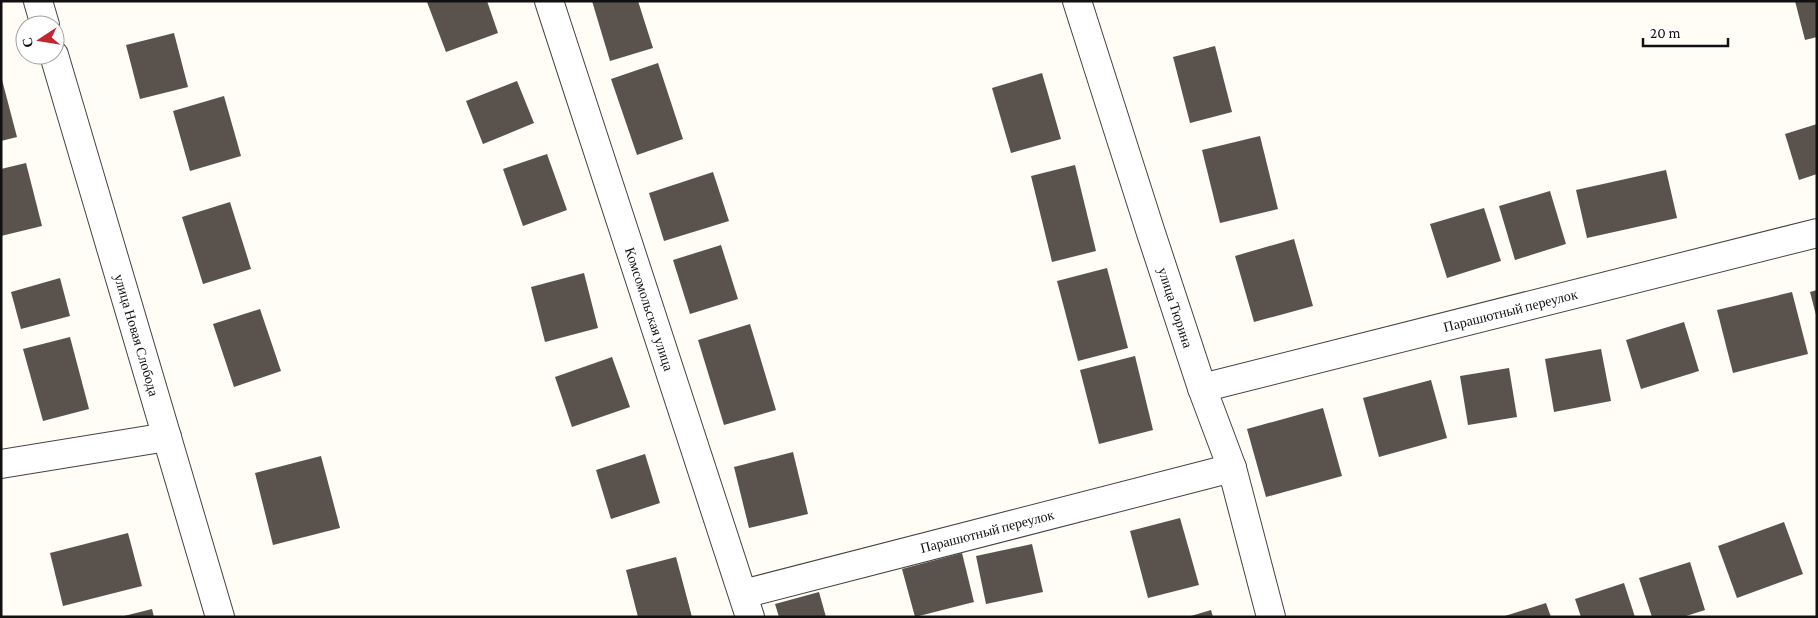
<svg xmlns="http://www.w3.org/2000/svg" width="1818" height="618" viewBox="0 0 1818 618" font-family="'Crimson Pro',serif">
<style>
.building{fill:#5a524d}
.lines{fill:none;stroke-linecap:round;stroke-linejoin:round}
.minor-casing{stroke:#444;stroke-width:30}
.minor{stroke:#fff;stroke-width:28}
.labels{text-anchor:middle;stroke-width:5;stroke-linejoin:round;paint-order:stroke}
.street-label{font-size:14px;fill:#111;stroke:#fff}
</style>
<rect width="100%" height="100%" fill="#fffdf5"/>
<g class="building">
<polygon points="430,1 487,1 498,33 446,52 427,2"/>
<polygon points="592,1 638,1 653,48 610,61"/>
<polygon points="1795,1 1817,1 1817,37 1805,40"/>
<polygon points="174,33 188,87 140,99 126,45"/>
<polygon points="1215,46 1232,112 1190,123 1173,57"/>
<polygon points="658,63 683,139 637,155 611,79"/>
<polygon points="1042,73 1061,139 1011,153 992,88"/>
<polygon points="1,76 17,137 1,141"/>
<polygon points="517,81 534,123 483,144 466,101"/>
<polygon points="224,96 241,156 190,171 173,111"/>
<polygon points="1817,124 1817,174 1799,180 1785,134"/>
<polygon points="1260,136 1278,209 1220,223 1202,150"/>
<polygon points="547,154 567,210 523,226 503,169"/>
<polygon points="26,163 42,226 1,236 1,169"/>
<polygon points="1075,165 1096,251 1052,262 1031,176"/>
<polygon points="1666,170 1677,218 1587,238 1576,190"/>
<polygon points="713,172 729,221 664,241 649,193"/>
<polygon points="1550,191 1566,244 1515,260 1499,206"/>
<polygon points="230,202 251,269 203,284 182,217"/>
<polygon points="1484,208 1501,261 1447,278 1430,224"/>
<polygon points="1294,239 1313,306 1254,322 1235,256"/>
<polygon points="721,245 738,299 690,314 673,260"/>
<polygon points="1107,268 1128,348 1078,361 1057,281"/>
<polygon points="584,273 598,328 545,342 531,287"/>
<polygon points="60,278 70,316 21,329 11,292"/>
<polygon points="1817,290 1817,315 1816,315 1810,292"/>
<polygon points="1792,292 1808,354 1733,373 1717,310"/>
<polygon points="260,309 281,371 234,387 213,324"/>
<polygon points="1684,322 1699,371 1641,389 1626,340"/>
<polygon points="750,324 776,410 724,425 698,340"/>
<polygon points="70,337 89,409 43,421 23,349"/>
<polygon points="1601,349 1611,401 1554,412 1545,359"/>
<polygon points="1135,356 1153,430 1099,444 1080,370"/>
<polygon points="612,357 630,407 572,427 555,377"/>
<polygon points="1509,368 1517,417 1468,425 1460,376"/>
<polygon points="1431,380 1447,438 1379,457 1363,398"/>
<polygon points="1323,408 1342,476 1266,497 1247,429"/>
<polygon points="793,452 808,514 749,528 734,467"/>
<polygon points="645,454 660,503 611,519 596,470"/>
<polygon points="321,456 340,528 273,545 255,473"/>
<polygon points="1180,518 1199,585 1148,598 1130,531"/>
<polygon points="1784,522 1803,574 1737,598 1718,546"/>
<polygon points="128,533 142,586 63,606 50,553"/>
<polygon points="1032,544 1043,592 986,604 976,556"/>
<polygon points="962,553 974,602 915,617 902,569"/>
<polygon points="676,557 692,617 638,617 626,570"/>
<polygon points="1690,562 1705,610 1683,617 1652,617 1639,578"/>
<polygon points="1624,583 1635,617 1581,617 1575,599"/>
<polygon points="819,592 826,617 779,617 775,604"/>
<polygon points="1546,603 1551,617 1505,617 1505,616"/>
<polygon points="152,609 154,617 124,617 124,616"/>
<polygon points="1211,610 1213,617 1191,617 1191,616"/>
</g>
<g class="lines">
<defs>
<g id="minor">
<polyline points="38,1 45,25"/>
<path id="s1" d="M 549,1 L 750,617"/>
<path id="s2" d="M 1077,1 L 1151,233 L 1202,388 L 1232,468 L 1271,617"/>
<path id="s3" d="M 54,55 L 220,617"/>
<path id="s4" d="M 1202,388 L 1817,233"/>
<polyline points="1,464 167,437"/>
<path id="s5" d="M 743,594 L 1232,468"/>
</g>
</defs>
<use href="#minor" class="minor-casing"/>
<use href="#minor" class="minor"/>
</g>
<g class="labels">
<g class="street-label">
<text dy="5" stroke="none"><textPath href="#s2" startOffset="322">улица Тюрина</textPath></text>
<text dy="5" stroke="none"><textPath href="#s1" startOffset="324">Комсомольская улица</textPath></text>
<text dy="5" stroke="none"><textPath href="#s4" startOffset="318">Парашютный переулок</textPath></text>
<text dy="5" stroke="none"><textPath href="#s3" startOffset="292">улица Новая Слобода</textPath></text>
<text dy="5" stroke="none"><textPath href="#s5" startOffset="252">Парашютный переулок</textPath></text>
</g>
</g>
<rect width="1818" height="618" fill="none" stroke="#111111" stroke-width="5"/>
<g transform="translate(40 40) rotate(258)"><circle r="24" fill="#ffffff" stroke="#a0a0a0"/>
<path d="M0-4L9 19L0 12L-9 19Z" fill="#c4262e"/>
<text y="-8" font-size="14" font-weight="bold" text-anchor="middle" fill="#111111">С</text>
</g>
<path d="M1643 38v8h85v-8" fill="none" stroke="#111111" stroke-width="2.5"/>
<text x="1650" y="38" font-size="15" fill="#111111" stroke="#ffffff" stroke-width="4" paint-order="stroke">20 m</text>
</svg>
